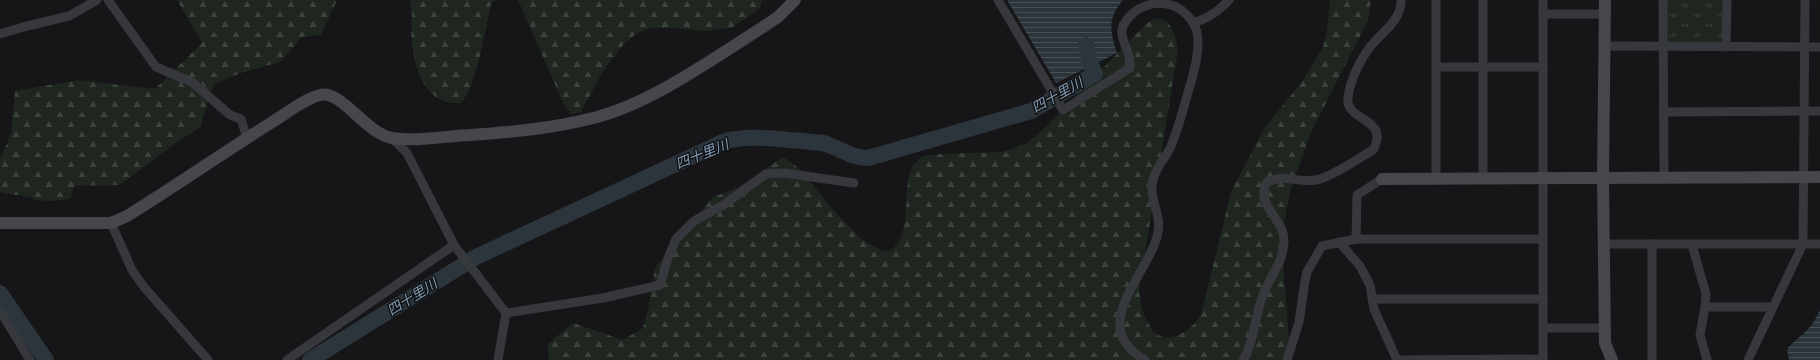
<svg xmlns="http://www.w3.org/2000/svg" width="1820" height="360" viewBox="0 0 1820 360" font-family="'Varela Round','Noto Sans JP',sans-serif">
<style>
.forest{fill:url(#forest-firs)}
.park{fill:url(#park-tufts)}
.water{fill:url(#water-rules)}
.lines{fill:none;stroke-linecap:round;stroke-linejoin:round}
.river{stroke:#2c353c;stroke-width:16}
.street{stroke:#37383d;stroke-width:9}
.secondary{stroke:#45474d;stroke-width:12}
.labels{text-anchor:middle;stroke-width:3;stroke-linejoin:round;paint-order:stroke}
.water-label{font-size:14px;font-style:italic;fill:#7f9bb3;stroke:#111113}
</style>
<defs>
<pattern id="forest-firs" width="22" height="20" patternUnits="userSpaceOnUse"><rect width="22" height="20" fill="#1e261f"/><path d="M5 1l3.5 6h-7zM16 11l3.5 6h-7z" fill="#3c433d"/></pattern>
<pattern id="park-tufts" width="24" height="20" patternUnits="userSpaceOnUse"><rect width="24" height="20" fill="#1e261f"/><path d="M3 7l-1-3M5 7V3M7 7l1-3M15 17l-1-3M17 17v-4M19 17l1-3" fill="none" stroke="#3c433d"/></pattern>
<pattern id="water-rules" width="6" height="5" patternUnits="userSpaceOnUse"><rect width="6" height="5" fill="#2c353c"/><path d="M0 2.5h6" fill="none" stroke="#485056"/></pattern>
</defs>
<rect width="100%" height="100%" fill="#161618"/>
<g class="forest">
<polygon points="177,0 337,0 321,35 302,37 280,62 241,73 214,84 200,127 174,144 120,185 74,186 70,199 51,201 36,200 30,197 2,193 0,191 0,159 11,134 15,91 79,80 155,89 202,43"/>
<path d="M 410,0 L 495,0 L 491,4 C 485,30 477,86 461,103 C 427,106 415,72 412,43 C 410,29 414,14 410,0 Z"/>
<polygon points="518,0 762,0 760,8 732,28 705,31 671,28 651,28 636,34 624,44 603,71 581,112 571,114 565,107"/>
<path d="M 1330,0 L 1371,0 L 1368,21 L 1312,130 L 1291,188 L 1281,237 L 1290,352 L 1286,360 L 549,360 L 548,344 L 573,323 L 623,340 L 643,328 L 649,305 L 655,268 L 713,197 L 737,188 L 783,157 L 800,169 L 828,204 L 860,238 L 873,246 L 881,250 L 888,251 L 893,249 L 900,240 L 905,223 L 908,179 L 913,165 L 923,156 L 941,154 L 1002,152 L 1026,144 L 1046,127 L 1148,22 C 1169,10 1176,35 1178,50 L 1139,290 C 1141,310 1151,348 1178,335 C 1190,330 1196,323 1202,312 L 1231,192 L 1265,127 L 1302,82 L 1323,47 L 1327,31 Z"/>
</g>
<polygon class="park" points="1667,0 1723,0 1723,40 1721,42 1670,43 1667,40"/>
<g class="water">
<path d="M 1007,0 L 1123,0 C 1107,18 1110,32 1117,53 L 1056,83 Z"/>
<path d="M 1820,310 L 1820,360 L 1789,360 L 1787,350 C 1791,343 1797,340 1803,334 C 1811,327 1816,319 1820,310 Z"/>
</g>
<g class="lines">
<g class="river">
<polyline points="0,293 46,360"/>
<path d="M 310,360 L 476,257 L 723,142 C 750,133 795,141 823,143 C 840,148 851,158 868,158 L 1031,111 L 1095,74 L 1089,60 L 1086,45"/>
</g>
<g class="street">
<polyline points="108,0 156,67 192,82 230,115 241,119 247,138"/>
<path d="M 998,0 L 1063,110 L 1130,68 C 1130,63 1130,58 1128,53 C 1126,45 1121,39 1122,30 C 1123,23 1128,18 1133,13 C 1150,0 1171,0 1186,14 C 1191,19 1195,25 1197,32 C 1201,55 1191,81 1185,103 C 1181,117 1177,132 1171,146 C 1165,160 1152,171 1152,187 C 1151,205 1163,216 1157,237 C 1146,277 1087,327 1145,360"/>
<polyline points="1436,0 1436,179"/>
<polyline points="1483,0 1483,179"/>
<polyline points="1663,0 1664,178"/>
<polyline points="1543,14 1605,14"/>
<path d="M 1193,23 C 1208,18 1218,12 1229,0"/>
<polyline points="0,34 23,27 69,16 97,0"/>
<polyline points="1605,46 1820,47"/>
<polyline points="1726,47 1727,0"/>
<polyline points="1436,67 1543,67"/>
<polyline points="1663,112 1820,111"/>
<polyline points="392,138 407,153 454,245 506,313 498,360"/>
<polyline points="111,223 132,270 144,287 208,360"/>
<polyline points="1356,239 1357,195 1382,179"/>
<polyline points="1339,242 1360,266 1370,285 1374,309 1397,360"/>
<polyline points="1604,244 1820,244"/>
<polyline points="1652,244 1652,360"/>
<polyline points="1692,245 1706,294 1705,307 1772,307"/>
<polyline points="1372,299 1543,299"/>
<polyline points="1705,307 1700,335 1707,360"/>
<polyline points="0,311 30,360"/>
<polyline points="506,313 603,298 660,285 668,258 676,239 694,221 725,204 766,174 784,173 854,183"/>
<polyline points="1543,328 1605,328"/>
<polyline points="287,360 454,245"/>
<path d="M 1243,360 C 1254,343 1255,315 1263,295 C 1270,277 1284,261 1284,241 C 1285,219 1254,205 1267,182 C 1283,174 1299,183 1316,180 C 1330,178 1359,158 1373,150 C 1391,117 1344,122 1348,97 C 1350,81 1360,60 1370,47 C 1381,33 1402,20 1401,0"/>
<polyline points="1287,360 1299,322 1305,281 1307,272 1322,246 1356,239 1542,239"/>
<polyline points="1397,360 1543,359"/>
<polyline points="1543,360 1543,0"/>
<polyline points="1748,360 1803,244 1805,0"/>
</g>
<g class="secondary">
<polyline points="1605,0 1603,178 1605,343 1612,360"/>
<polyline points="1382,179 1820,177"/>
<path d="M 0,223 L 111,223 L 127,216 C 176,186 224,152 274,121 C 287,113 306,98 320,95 C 342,90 365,133 392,138 C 412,142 448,136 470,135 C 513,132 556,128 597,117 C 653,102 714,58 763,27 L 778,17 L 795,0"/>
</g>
</g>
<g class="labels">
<g class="water-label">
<text transform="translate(1057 95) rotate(-29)" y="5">四十里川</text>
<text transform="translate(702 154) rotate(-22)" y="5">四十里川</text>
<text transform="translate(412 297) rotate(-32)" y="5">四十里川</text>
</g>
</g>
</svg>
